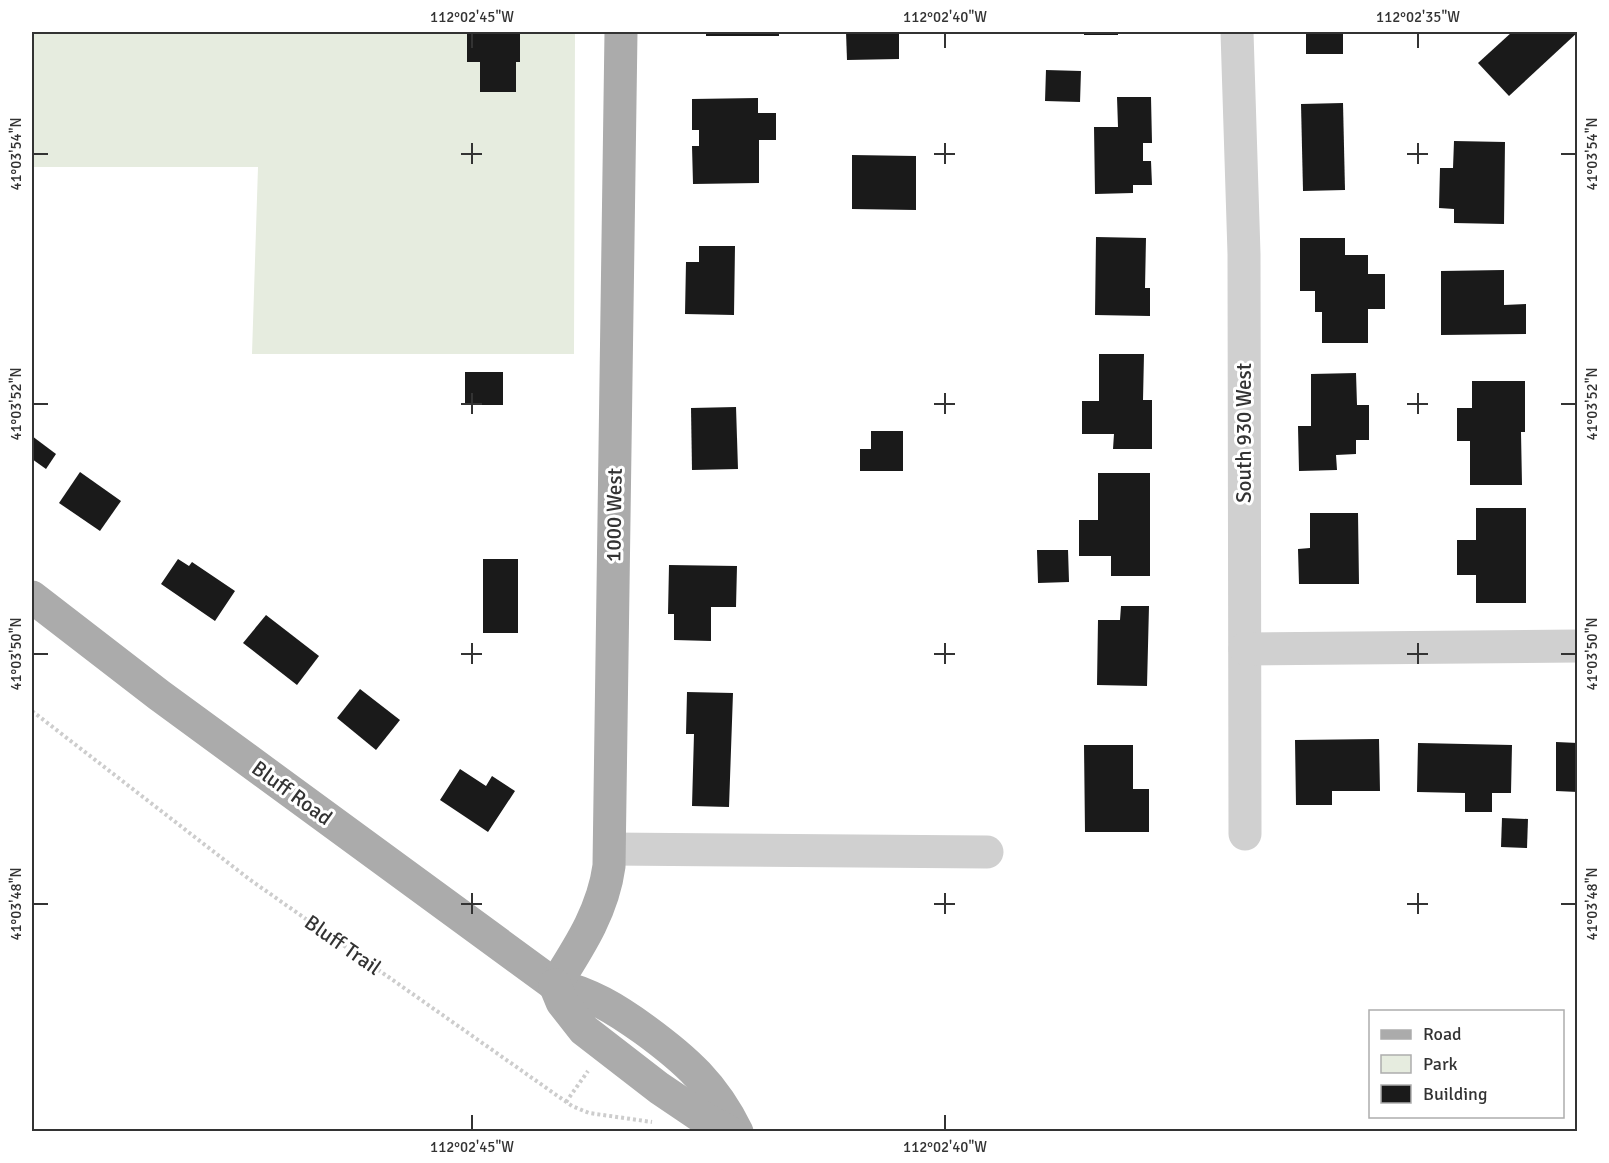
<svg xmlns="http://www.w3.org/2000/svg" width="1609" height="1163" viewBox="0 0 1609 1163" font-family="Signika,sans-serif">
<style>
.green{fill:#e6ecdf}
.building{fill:#1a1a1a}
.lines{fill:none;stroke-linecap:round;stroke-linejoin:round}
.path{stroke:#cdcdcd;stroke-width:4;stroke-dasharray:3 3;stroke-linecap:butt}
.minor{stroke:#d0d0d0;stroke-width:33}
.major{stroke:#ababab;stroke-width:33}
.ticks{fill:none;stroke:#333;stroke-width:2}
.labels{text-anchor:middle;stroke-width:6;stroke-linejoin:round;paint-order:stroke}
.street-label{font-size:21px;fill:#333;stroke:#fff}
.neatline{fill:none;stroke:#333;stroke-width:2}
.ticks-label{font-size:15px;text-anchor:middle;fill:#333}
</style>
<rect width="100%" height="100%" fill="#fff"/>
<polygon class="green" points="32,32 575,32 574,354 252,354 258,167 32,167"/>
<g class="building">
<polygon points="467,32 520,32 520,62 516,62 516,92 480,92 480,62 467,62"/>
<rect x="706" y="32" width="73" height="4"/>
<polygon points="846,32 899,32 899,59 847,60"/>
<rect x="1084" y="32" width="34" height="3"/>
<rect x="1306" y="32" width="37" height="22"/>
<polygon points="1512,32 1578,32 1509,96 1478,63"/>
<polygon points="1046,70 1081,71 1080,102 1045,101"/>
<polygon points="1117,97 1151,97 1152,143 1143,143 1143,161 1151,161 1152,185 1133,185 1133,193 1095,194 1094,127 1118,127"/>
<polygon points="758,98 758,113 776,113 776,140 759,140 759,183 693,184 692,146 699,146 699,130 692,130 692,99"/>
<polygon points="1343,103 1345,190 1303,191 1301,104"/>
<polygon points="1454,141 1505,142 1504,224 1454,223 1454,209 1439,208 1440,168 1453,168"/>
<polygon points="852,155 916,156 916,210 852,209"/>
<polygon points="1096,237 1146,238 1145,288 1150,288 1150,316 1095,315"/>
<polygon points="1300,238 1345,238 1345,255 1368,255 1368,274 1385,274 1385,309 1368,309 1368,343 1322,343 1322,312 1315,312 1315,291 1300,291"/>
<polygon points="699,246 735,246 734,315 685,314 686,262 699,262"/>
<polygon points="1504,270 1504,305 1526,304 1526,334 1441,335 1441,271"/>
<polygon points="1099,354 1144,354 1143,400 1152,400 1152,449 1113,449 1114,434 1082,434 1082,401 1099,401"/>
<rect x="465" y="372" width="38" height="33"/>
<polygon points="1356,373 1357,405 1369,405 1369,440 1356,440 1356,454 1336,455 1337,470 1299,471 1298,426 1311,426 1311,374"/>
<polygon points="1472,381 1525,381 1525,432 1521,432 1522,485 1470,485 1470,441 1457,441 1457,408 1472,408"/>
<polygon points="736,407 738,469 692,470 691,408"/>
<polygon points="871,431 903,431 903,471 860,471 860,449 871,449"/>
<polygon points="32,436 56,454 46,469 32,459"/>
<polygon points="80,472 121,501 100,531 59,503"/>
<polygon points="1098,473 1150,473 1150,576 1111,576 1111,556 1079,556 1079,520 1098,520"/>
<polygon points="1476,508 1526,508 1526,603 1476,603 1476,575 1457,575 1457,540 1476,540"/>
<polygon points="1310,513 1358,513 1359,584 1299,584 1298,549 1310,548"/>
<polygon points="1037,550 1068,550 1069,582 1038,583"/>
<polygon points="178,559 189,566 192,562 235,591 215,621 161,584"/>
<rect x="483" y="559" width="35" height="74"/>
<polygon points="669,565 737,566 736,607 711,607 711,641 674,640 674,614 668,614"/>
<polygon points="1121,606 1149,606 1147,686 1097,685 1098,620 1120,620"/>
<polygon points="266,615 319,656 297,685 243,643"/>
<polygon points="360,689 400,720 376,750 337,718"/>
<polygon points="687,692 733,693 729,807 692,806 694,734 686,734"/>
<polygon points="1379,739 1380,791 1332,791 1332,805 1296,805 1295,740"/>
<polygon points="1556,742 1578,743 1578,792 1556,791"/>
<polygon points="1418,743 1512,745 1511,793 1492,793 1492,812 1465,812 1465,793 1417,792"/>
<polygon points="1084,745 1133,745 1133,789 1149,789 1149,832 1085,832"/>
<polygon points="460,769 486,786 492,776 515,791 488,832 440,800"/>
<polygon points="1502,818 1528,819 1527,848 1501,847"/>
</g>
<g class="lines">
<g class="path">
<polyline points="32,711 249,879 572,1106 589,1113 652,1122"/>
<polyline points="566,1102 588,1071"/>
</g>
<g class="minor">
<polyline points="1237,32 1244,254 1245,834"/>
<polyline points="1245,649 1578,646"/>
<polyline points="610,849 987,852"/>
</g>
<g class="major">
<path d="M 32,597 L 159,695 L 555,985 C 590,993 616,1009 645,1030 C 686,1060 714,1085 737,1132"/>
<path d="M 555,985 C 579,947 603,911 609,866 L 621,32"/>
<polyline points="555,985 562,1002 584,1030 659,1088 699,1115 729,1132"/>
</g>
</g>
<path class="ticks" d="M 472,33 L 472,48M 945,33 L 945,48M 1418,33 L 1418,48M 472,143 L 472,164M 945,143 L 945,164M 1418,143 L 1418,164M 33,154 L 48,154M 461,154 L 482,154M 934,154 L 955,154M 1407,154 L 1428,154M 1561,154 L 1576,154M 472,393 L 472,414M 945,393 L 945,414M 1418,393 L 1418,414M 33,404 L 48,404M 461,404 L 482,404M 934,404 L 955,404M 1407,404 L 1428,404M 1561,404 L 1576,404M 472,643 L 472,664M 945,643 L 945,664M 1418,643 L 1418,664M 33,654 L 48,654M 461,654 L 482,654M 934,654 L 955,654M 1407,654 L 1428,654M 1561,654 L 1576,654M 472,893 L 472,914M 945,893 L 945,914M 1418,893 L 1418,914M 33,904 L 48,904M 461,904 L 482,904M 934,904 L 955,904M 1407,904 L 1428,904M 1561,904 L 1576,904M 472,1115 L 472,1130M 945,1115 L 945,1130"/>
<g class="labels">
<g class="street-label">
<text transform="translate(1244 433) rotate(-90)" y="7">South 930 West</text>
<text transform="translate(614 515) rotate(-89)" y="7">1000 West</text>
<text transform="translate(292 793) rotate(36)" y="7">Bluff Road</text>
<text transform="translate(343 945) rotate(35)" y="7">Bluff Trail</text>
</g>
</g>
<rect width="1609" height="1163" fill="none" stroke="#ffffff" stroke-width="66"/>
<rect x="1369" y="1010" width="195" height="108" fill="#ffffff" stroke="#adadad" stroke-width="1.5"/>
<rect x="1381" y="1030" width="30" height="9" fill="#ababab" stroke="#adadad" stroke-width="1.5"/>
<text x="1423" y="1040" font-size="18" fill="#333333">Road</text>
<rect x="1381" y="1055" width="30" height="18" fill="#e6ecdf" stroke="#adadad" stroke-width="1.5"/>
<text x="1423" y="1070" font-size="18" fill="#333333">Park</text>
<rect x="1381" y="1085" width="30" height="18" fill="#1a1a1a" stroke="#adadad" stroke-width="1.5"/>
<text x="1423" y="1100" font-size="18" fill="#333333">Building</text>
<rect x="33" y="33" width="1543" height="1097" class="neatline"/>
<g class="ticks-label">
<text x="472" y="22">112°02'45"W</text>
<text x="945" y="22">112°02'40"W</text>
<text x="1418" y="22">112°02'35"W</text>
<text transform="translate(16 154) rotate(-90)" y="5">41°03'54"N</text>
<text transform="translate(1592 154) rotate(-90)" y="5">41°03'54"N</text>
<text transform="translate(16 404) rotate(-90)" y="5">41°03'52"N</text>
<text transform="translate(1592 404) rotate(-90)" y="5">41°03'52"N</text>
<text transform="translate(16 654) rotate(-90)" y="5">41°03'50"N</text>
<text transform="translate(1592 654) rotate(-90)" y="5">41°03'50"N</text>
<text transform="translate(16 904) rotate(-90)" y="5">41°03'48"N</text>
<text transform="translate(1592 904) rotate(-90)" y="5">41°03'48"N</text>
<text x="472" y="1152">112°02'45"W</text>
<text x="945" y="1152">112°02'40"W</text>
</g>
</svg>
